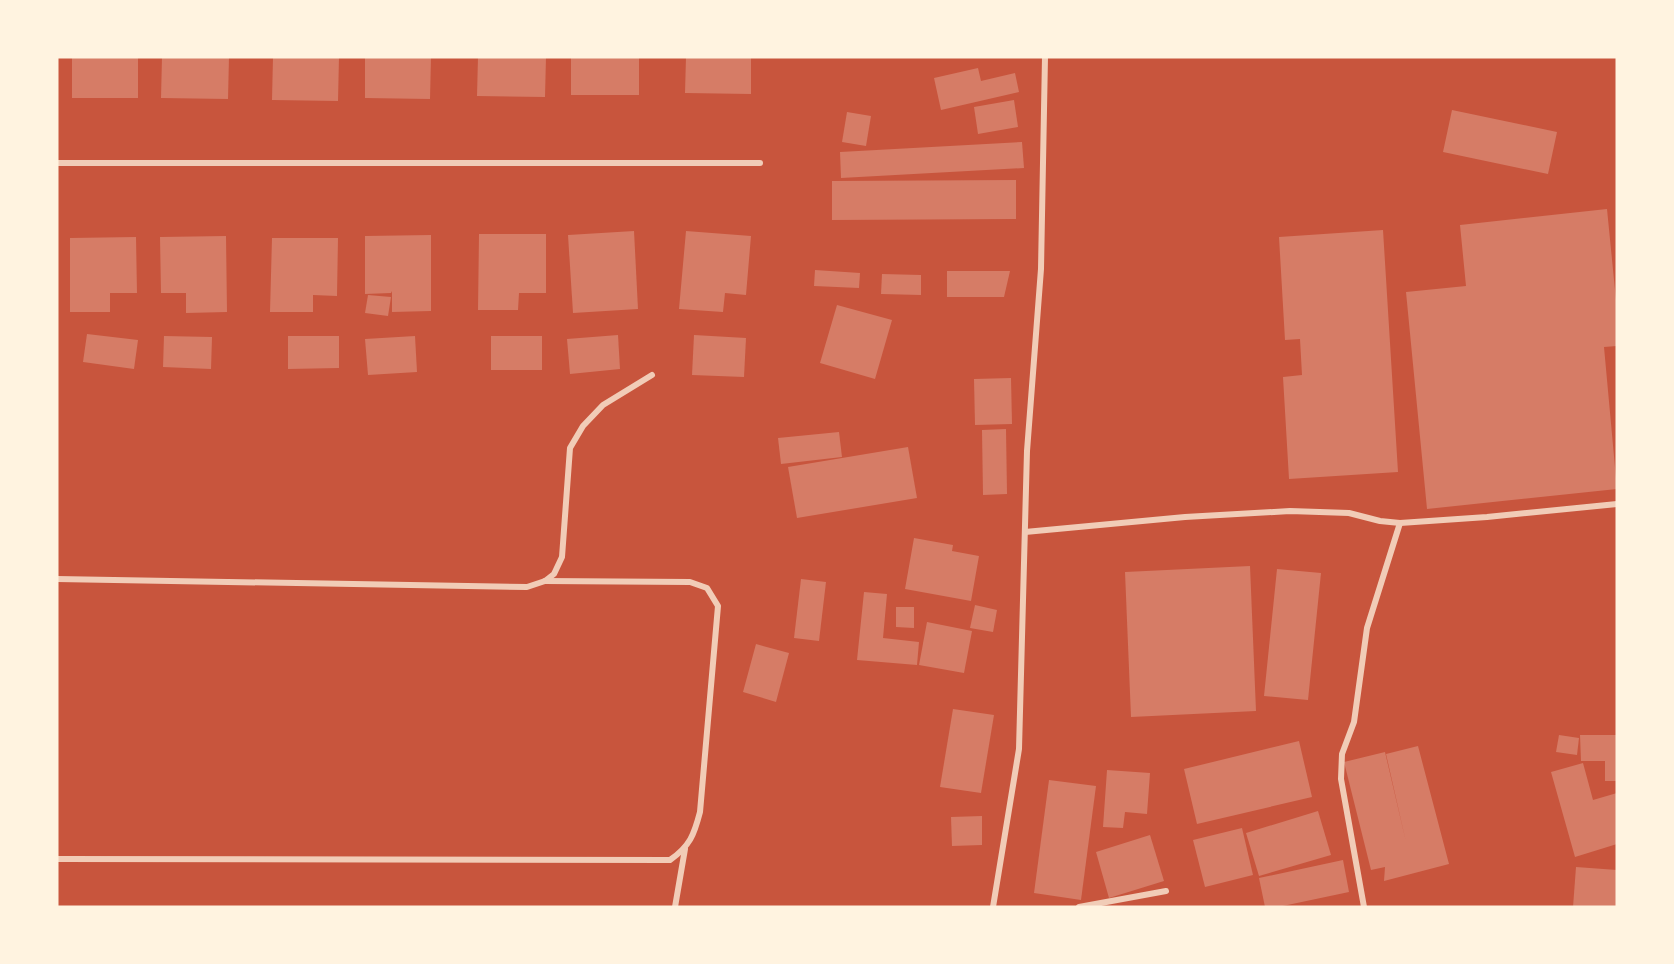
<svg xmlns="http://www.w3.org/2000/svg" width="1674" height="964" viewBox="0 0 1674 964" font-family="Figtree,sans-serif">
<style>
.building{fill:#d67c66}
.lines{fill:none;stroke-linecap:round;stroke-linejoin:round}
.minor{stroke:#f1ccb7;stroke-width:6}
</style>
<rect width="100%" height="100%" fill="#c8553d"/>
<g class="building">
<rect x="72" y="57" width="66" height="41"/>
<polygon points="162,57 229,57 228,99 161,98"/>
<polygon points="273,57 339,57 338,101 272,100"/>
<polygon points="365,57 431,57 430,99 365,98"/>
<polygon points="478,57 546,57 545,97 477,96"/>
<rect x="571" y="57" width="68" height="38"/>
<polygon points="686,57 751,57 751,94 685,93"/>
<polygon points="978,68 981,81 1015,73 1019,92 941,110 934,78"/>
<polygon points="1014,100 1018,127 978,134 974,107"/>
<polygon points="1452,110 1557,132 1548,174 1443,152"/>
<polygon points="847,112 871,116 866,146 842,142"/>
<polygon points="1022,142 1024,168 841,178 840,152"/>
<polygon points="1016,180 1016,219 832,220 832,181"/>
<polygon points="1607,209 1617,310 1617,346 1604,347 1617,489 1427,509 1406,292 1466,286 1460,225"/>
<polygon points="1383,230 1398,472 1289,479 1283,377 1302,375 1300,339 1285,340 1279,237"/>
<polygon points="634,231 638,309 573,313 568,235"/>
<polygon points="686,231 751,236 746,295 725,293 723,312 679,309"/>
<polygon points="479,234 546,234 546,293 519,293 518,310 478,310"/>
<polygon points="431,235 431,311 392,312 392,291 391,293 365,294 365,236"/>
<polygon points="226,236 227,312 186,313 186,293 161,293 160,237"/>
<polygon points="136,237 137,293 110,293 110,312 70,312 70,238"/>
<polygon points="272,238 338,238 337,296 313,295 313,312 270,312"/>
<polygon points="815,270 860,273 859,288 814,286"/>
<polygon points="947,271 1010,271 1004,297 947,297"/>
<polygon points="882,274 921,275 921,295 881,294"/>
<polygon points="368,295 391,297 388,316 365,313"/>
<polygon points="837,305 892,320 875,379 820,363"/>
<polygon points="87,334 138,340 134,369 83,362"/>
<polygon points="618,335 620,369 570,374 567,339"/>
<polygon points="694,335 746,338 744,377 692,375"/>
<polygon points="164,336 212,337 211,369 163,367"/>
<polygon points="288,336 339,336 339,368 288,369"/>
<polygon points="415,336 417,372 368,375 365,339"/>
<rect x="491" y="336" width="51" height="34"/>
<polygon points="1011,378 1012,424 975,425 974,379"/>
<polygon points="1006,429 1007,494 983,495 982,430"/>
<polygon points="839,432 842,457 781,464 778,438"/>
<polygon points="908,447 917,498 797,518 788,467"/>
<polygon points="914,538 953,545 952,551 979,556 971,601 905,589"/>
<polygon points="1250,566 1256,711 1131,717 1125,572"/>
<polygon points="1277,569 1321,573 1308,700 1264,696"/>
<polygon points="801,579 826,582 819,641 794,638"/>
<polygon points="864,592 887,594 883,638 919,642 917,665 857,660"/>
<polygon points="975,605 997,610 993,632 970,628"/>
<polygon points="896,607 914,607 914,628 896,627"/>
<polygon points="927,622 972,631 964,673 919,665"/>
<polygon points="756,644 789,653 776,702 743,692"/>
<polygon points="953,709 994,715 981,793 940,787"/>
<polygon points="1559,735 1579,738 1577,755 1556,752"/>
<polygon points="1580,735 1617,735 1617,781 1605,781 1605,761 1581,761"/>
<polygon points="1299,741 1312,797 1197,824 1184,769"/>
<polygon points="1418,746 1449,864 1384,881 1385,867 1371,870 1344,762 1385,752 1406,842 1386,754"/>
<polygon points="1583,763 1593,800 1617,793 1617,844 1575,857 1551,772"/>
<polygon points="1107,770 1150,773 1147,814 1125,812 1123,828 1103,827"/>
<polygon points="1049,780 1096,786 1081,900 1034,893"/>
<polygon points="1318,811 1331,855 1259,876 1246,833"/>
<polygon points="982,816 982,845 952,846 951,817"/>
<polygon points="1242,828 1253,875 1205,887 1193,840"/>
<polygon points="1150,835 1164,881 1109,898 1096,852"/>
<polygon points="1343,860 1349,892 1278,907 1265,907 1259,878"/>
<polygon points="1576,867 1617,870 1617,907 1573,907"/>
</g>
<g class="lines">
<g class="minor">
<polyline points="57,163 760,163"/>
<polyline points="1025,532 1185,517 1290,511 1349,513 1380,521 1400,523 1487,517 1617,504"/>
<polyline points="57,579 527,587 545,581 554,574 562,557 570,448 583,426 603,405 652,375"/>
<path d="M 57,859 L 670,860 C 690,846 694,835 700,812 L 718,606 L 707,588 L 690,582 L 545,581"/>
<polyline points="675,907 685,849"/>
<polyline points="993,907 1019,749 1027,451 1041,269 1045,57"/>
<polyline points="1079,907 1166,891"/>
<polyline points="1364,907 1341,779 1342,754 1354,722 1367,628 1400,523"/>
</g>
</g>
<rect width="1674" height="964" fill="none" stroke="#fff3e0" stroke-width="117"/>
</svg>
